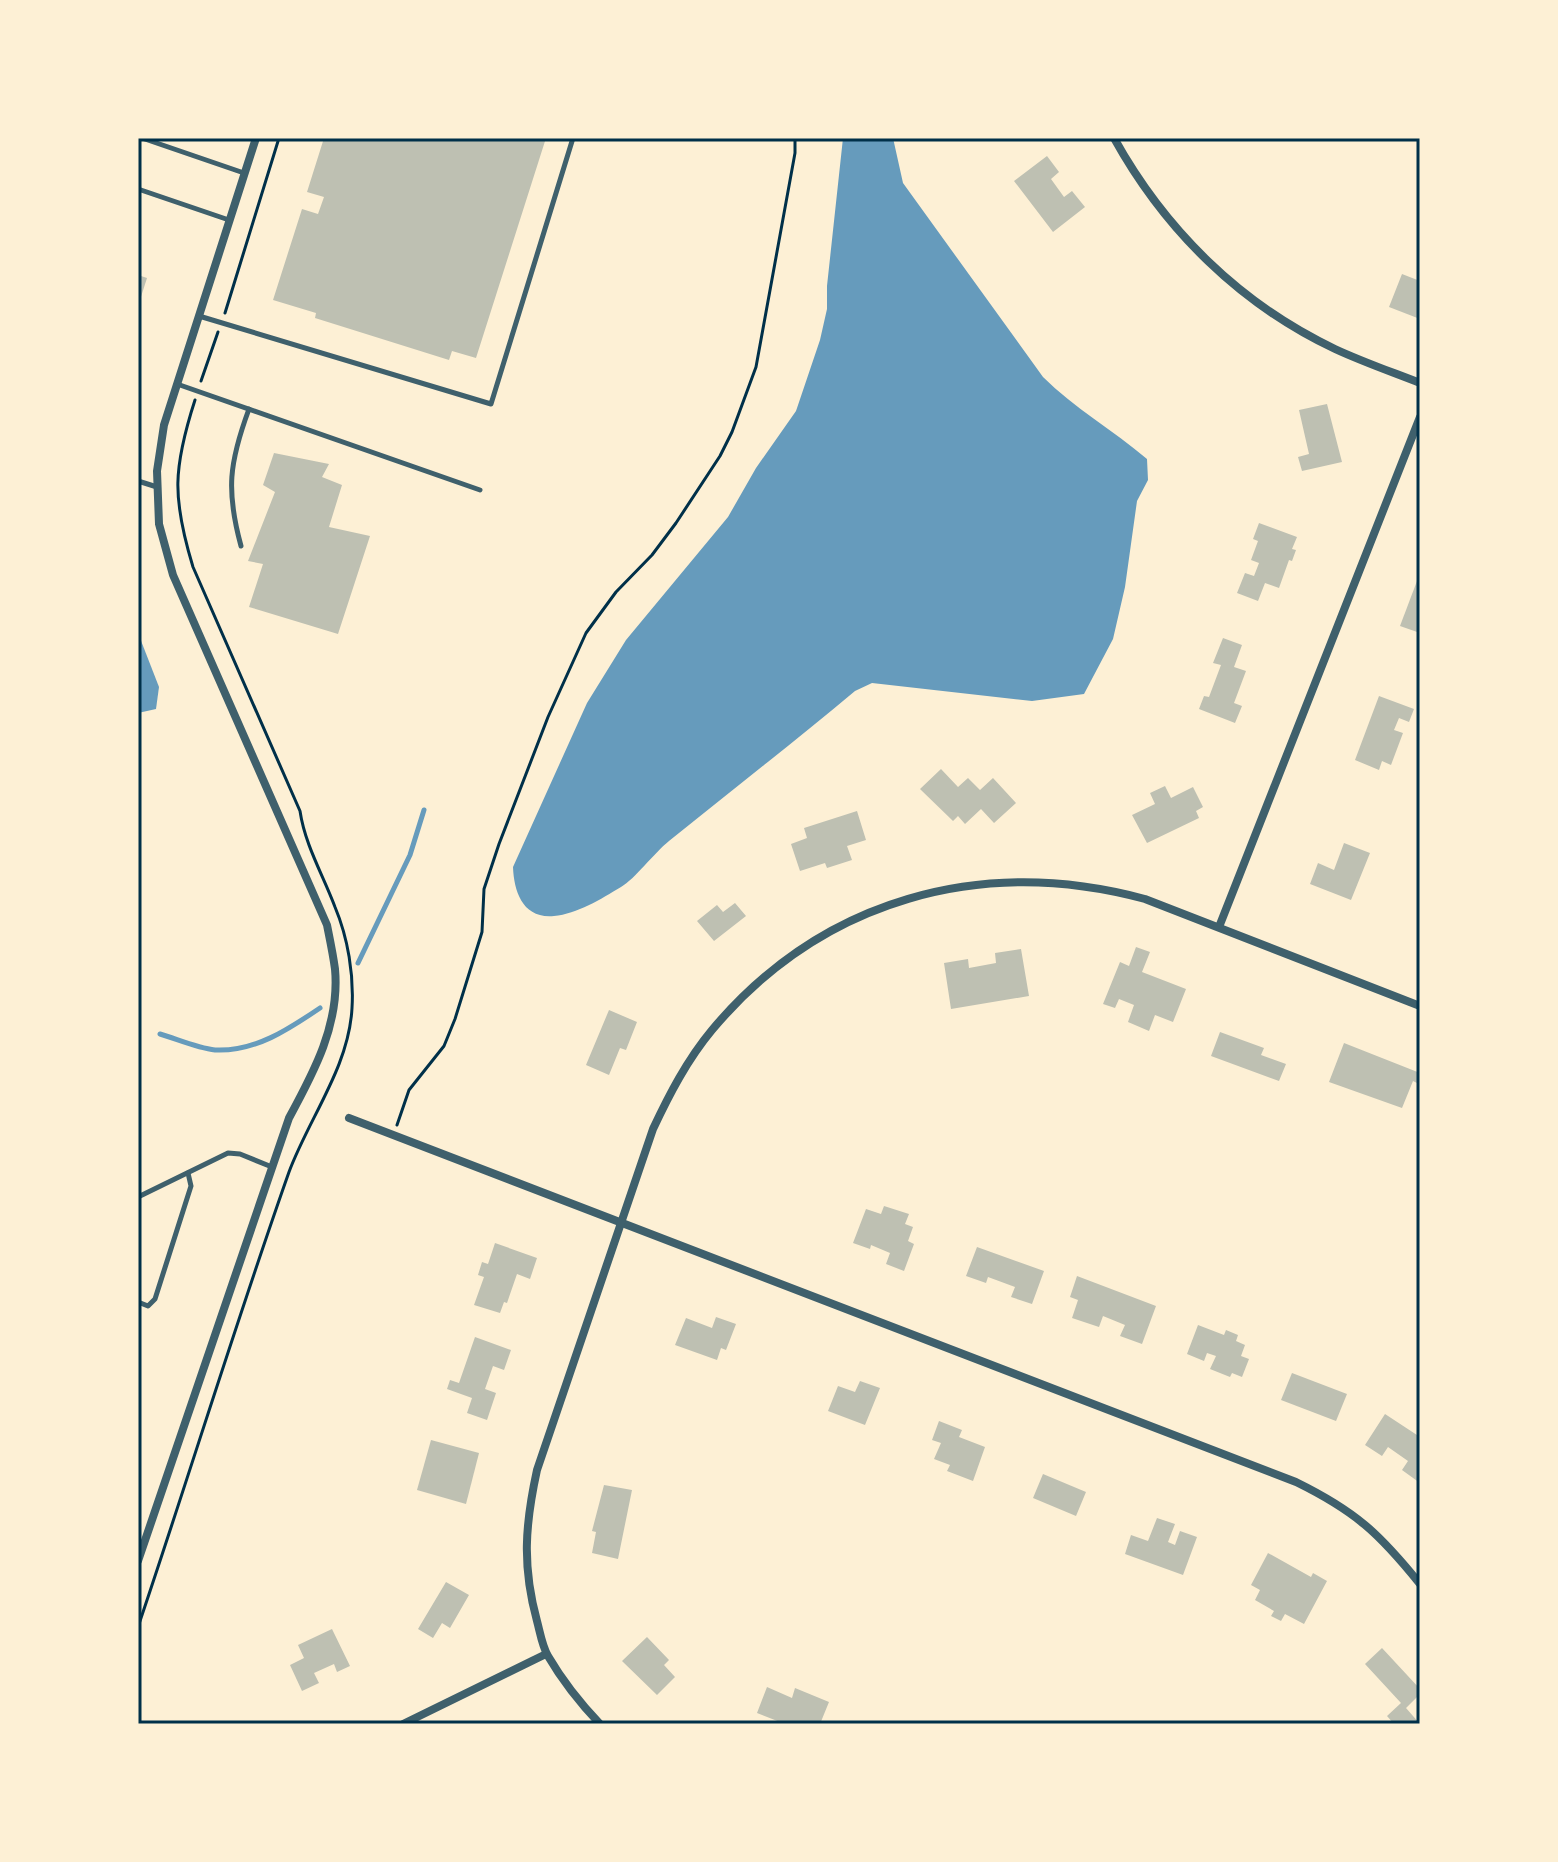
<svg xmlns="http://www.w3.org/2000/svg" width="1558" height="1862" viewBox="0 0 1558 1862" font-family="Cabin,sans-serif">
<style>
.water{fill:#669bbc}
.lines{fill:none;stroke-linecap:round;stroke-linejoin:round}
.stream{stroke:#669bbc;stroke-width:5}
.building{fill:#bec0b2}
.path{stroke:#003049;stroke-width:3}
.service{stroke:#3f606c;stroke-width:5}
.minor{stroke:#3f606c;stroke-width:8}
.neatline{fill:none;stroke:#003049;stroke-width:3}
</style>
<rect width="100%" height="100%" fill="#fdf0d5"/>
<g class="water">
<path d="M 843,138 L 893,138 L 903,183 L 1043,377 C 1074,408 1113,430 1147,459 L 1148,480 L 1137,501 L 1125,587 L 1113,639 L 1084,694 L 1032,701 L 872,683 L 855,691 C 794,742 731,791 669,841 C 654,853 635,879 621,887 C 601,899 577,914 554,916 C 523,919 514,892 513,867 L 587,703 L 626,640 L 728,517 L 756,468 L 796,411 L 820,340 L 827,309 L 827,286 Z"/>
<polygon points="138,633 159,687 156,709 138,713"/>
</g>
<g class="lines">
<g class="stream">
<polyline points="358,963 410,855 424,810"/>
<path d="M 160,1034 C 177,1039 197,1048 215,1050 C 255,1052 289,1029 320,1008"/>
</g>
</g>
<g class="building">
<polygon points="324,138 546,138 476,358 452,351 449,360 315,318 316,313 273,300 302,209 318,214 324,197 307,192"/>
<polygon points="1047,156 1059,172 1051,179 1064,197 1072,191 1085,207 1053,232 1014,181"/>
<polygon points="1402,274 1420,281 1420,319 1389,307"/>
<polygon points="138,275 147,278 139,303 138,303"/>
<polygon points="1327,404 1342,462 1302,471 1298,457 1309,454 1299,410"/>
<polygon points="274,453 329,464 322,477 342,485 329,527 370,536 338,634 249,607 263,564 248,561 275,492 263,485"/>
<polygon points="1259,523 1297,537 1292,549 1296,550 1292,561 1289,560 1279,588 1265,583 1258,601 1237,593 1245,573 1254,576 1259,563 1251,560 1258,541 1253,539"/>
<polygon points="1417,581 1420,582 1420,633 1400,626"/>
<polygon points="1223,638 1242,645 1234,667 1246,671 1234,703 1242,706 1235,723 1199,709 1204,696 1209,697 1221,665 1213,663"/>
<polygon points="1379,696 1414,709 1409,722 1399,718 1394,730 1403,733 1391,765 1382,761 1379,770 1355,760"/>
<polygon points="941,769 958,787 968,778 980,790 993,778 1016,803 994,823 981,809 965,824 958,816 953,821 920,789"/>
<polygon points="1165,786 1171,798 1193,787 1203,807 1196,811 1199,818 1147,843 1132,815 1155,804 1150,793"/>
<polygon points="857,811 866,840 847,846 852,860 827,868 825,863 800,871 791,844 807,838 804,828"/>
<polygon points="1344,843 1370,853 1351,900 1310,884 1318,863 1334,870"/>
<polygon points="735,903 746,916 714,941 697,921 717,905 723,912"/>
<polygon points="1136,947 1150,952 1142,972 1186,989 1173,1022 1155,1015 1149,1031 1128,1022 1134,1005 1119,999 1115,1008 1103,1004 1120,962 1129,966"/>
<polygon points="1021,949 1029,996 951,1009 944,963 968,959 969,968 996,963 995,953"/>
<polygon points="609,1010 637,1022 626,1050 620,1048 609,1075 586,1065"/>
<polygon points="1220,1032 1264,1048 1261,1055 1286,1064 1279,1081 1211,1056"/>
<polygon points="1344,1043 1420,1073 1417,1083 1413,1081 1402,1108 1329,1082"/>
<polygon points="884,1206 909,1214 905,1224 913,1227 908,1241 914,1244 904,1271 886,1264 890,1253 871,1245 870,1249 853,1243 866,1209 881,1214"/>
<polygon points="495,1243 537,1258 530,1279 517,1274 507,1303 504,1302 500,1313 474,1305 484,1277 478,1275 482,1262 488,1264"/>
<polygon points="977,1247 1044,1271 1032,1304 1011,1297 1015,1287 988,1277 986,1283 966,1276"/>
<polygon points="1077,1276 1156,1306 1142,1344 1120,1336 1125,1325 1103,1316 1099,1327 1072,1318 1078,1300 1070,1297"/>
<polygon points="716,1317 736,1324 726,1350 721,1348 717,1360 675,1345 686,1318 712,1328"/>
<polygon points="1198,1325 1224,1335 1226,1330 1238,1335 1236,1341 1245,1345 1241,1356 1249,1359 1242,1377 1232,1373 1230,1377 1210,1369 1216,1356 1207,1353 1204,1361 1187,1354"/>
<polygon points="475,1337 511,1350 504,1370 493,1366 485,1389 496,1393 487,1420 467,1413 472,1398 447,1389 450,1380 459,1383"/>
<polygon points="1292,1373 1347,1394 1336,1421 1281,1400"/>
<polygon points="860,1381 880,1388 865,1425 828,1411 838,1386 855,1392"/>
<polygon points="1385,1414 1420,1437 1420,1483 1402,1470 1408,1461 1388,1447 1382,1456 1365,1445"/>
<polygon points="939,1421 962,1430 959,1437 985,1447 973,1481 947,1471 950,1465 934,1459 941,1443 932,1440"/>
<polygon points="431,1440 479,1453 466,1504 417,1490"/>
<polygon points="1043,1474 1086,1492 1076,1516 1033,1498"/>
<polygon points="604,1485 632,1490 618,1559 592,1553 596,1532 592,1531"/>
<polygon points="1157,1518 1175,1524 1168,1542 1175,1545 1180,1531 1197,1537 1183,1575 1125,1554 1131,1535 1148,1541"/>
<polygon points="1268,1553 1311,1577 1313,1573 1327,1581 1304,1624 1285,1614 1281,1621 1271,1616 1274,1611 1255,1600 1260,1590 1251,1585"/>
<polygon points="446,1582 469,1595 450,1628 442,1623 433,1638 418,1629"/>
<polygon points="332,1629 350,1666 337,1672 334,1664 314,1673 319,1683 302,1691 290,1665 304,1658 298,1645"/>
<polygon points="647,1637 669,1660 664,1665 675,1677 657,1695 622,1661"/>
<polygon points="1382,1648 1420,1689 1420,1694 1406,1708 1420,1724 1394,1724 1387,1716 1401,1703 1365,1664"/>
<polygon points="767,1687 792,1698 795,1688 829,1702 820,1724 785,1724 757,1713"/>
</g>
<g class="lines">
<g class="path">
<polyline points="225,313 279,138"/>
<polyline points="201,381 218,332"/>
<polyline points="397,1125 409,1090 444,1046 455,1019 482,932 484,889 499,844 548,717 586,633 616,592 652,555 676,523 720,456 732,432 756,367 795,153 795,138"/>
<path d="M 138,1627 C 189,1476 236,1322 289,1172 C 309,1118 349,1067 352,1008 C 354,975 348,938 335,907 C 323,875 305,845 300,811 L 193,567 C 172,498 173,468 195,400"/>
</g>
<g class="service">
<polyline points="142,138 244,173"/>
<polyline points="138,189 229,220"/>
<polyline points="199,316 491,404 573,138"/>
<polyline points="177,384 480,490"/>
<polyline points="138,481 157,487"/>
<path d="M 241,546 C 226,491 229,463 249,409"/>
<polyline points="138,1197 228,1153 240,1154 272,1167"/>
<polyline points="138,1302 148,1306 155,1299 191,1186 188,1173"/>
</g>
<g class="minor">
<path d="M 1114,138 C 1165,230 1240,304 1335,349 C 1363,362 1392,372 1420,383"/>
<polyline points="1219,927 1420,417"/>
<path d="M 349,1118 L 1296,1482 C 1355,1511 1379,1533 1420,1584"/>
<path d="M 138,1561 L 289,1118 C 314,1072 340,1024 335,969 C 333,954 330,940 327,925 L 173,575 L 159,524 L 157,471 L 164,425 L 256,138"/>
<polyline points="403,1724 546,1654"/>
<path d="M 600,1724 C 581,1704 562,1680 548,1656 C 542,1646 540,1632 537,1621 C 522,1566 525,1525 537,1470 L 653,1129 C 669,1095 687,1060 712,1030 C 822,899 981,855 1145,899 L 1420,1006"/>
</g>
</g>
<rect width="1558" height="1862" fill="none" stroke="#fdf0d5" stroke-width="280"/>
<rect x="140" y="140" width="1278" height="1582" class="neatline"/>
</svg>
